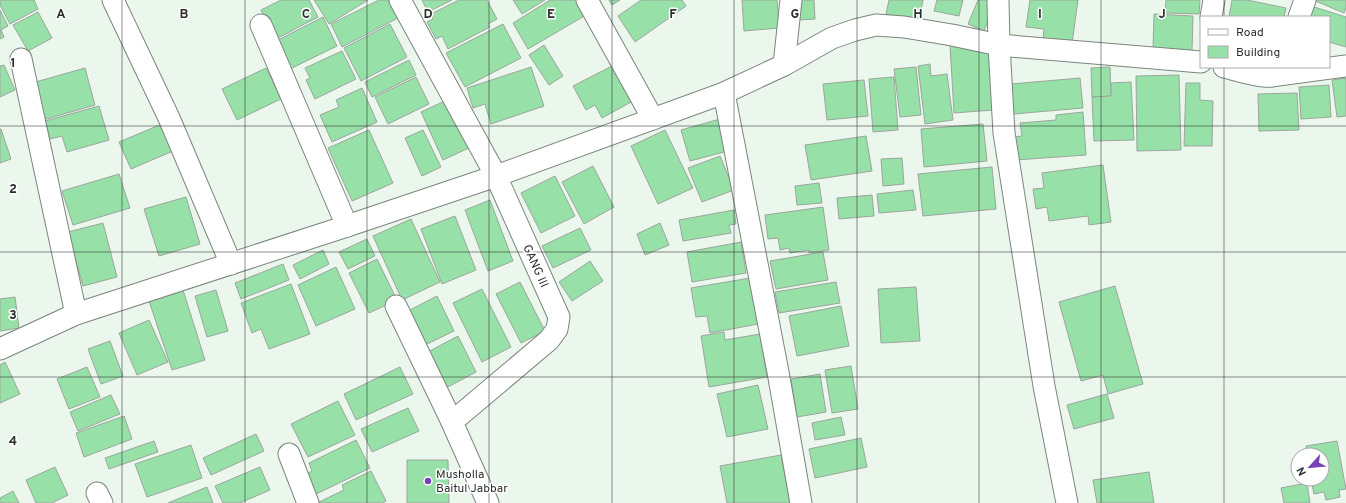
<svg xmlns="http://www.w3.org/2000/svg" width="1346" height="503" viewBox="0 0 1346 503" font-family="Overpass,sans-serif">
<style>
.building{fill:#97e0a7;stroke:#9ba69d}
.lines{fill:none;stroke-linecap:round;stroke-linejoin:round}
.minor-casing{stroke:#7b857d;stroke-width:23}
.minor{stroke:#fff;stroke-width:21}
.grid{fill:none;stroke:#2b302c;stroke-width:1;stroke-opacity:0.55}
.poi-dot{fill:#7742b9;stroke:#fff;stroke-width:1.5}
.labels{text-anchor:middle;stroke-width:3;stroke-linejoin:round;paint-order:stroke}
.street-label{font-size:12px;fill:#2b302c;stroke:#fff}
.poi-label{font-size:12px;fill:#2b302c;stroke:#fff;text-anchor:start}
.grid-label{font-size:13px;text-anchor:middle;font-weight:bold;fill:#2b302c;stroke:#fff;stroke-width:3;stroke-linejoin:round;paint-order:stroke}
</style>
<rect width="100%" height="100%" fill="#ebf7ed"/>
<g class="building">
<polygon points="0,0 34,0 38,9 10,24 0,5"/>
<polygon points="281,0 309,0 318,17 276,39 261,10"/>
<polygon points="314,0 368,0 329,24"/>
<polygon points="379,0 388,0 398,18 342,47 331,24"/>
<polygon points="422,0 452,0 428,12"/>
<polygon points="459,0 487,0 497,19 488,24 490,27 448,49 442,36 436,39 427,22 433,19 431,14"/>
<polygon points="513,0 545,0 522,14"/>
<polygon points="550,0 577,0 586,15 528,49 513,23"/>
<polygon points="609,0 620,0 612,5"/>
<polygon points="641,0 682,0 686,6 635,42 618,16"/>
<polygon points="742,0 777,0 779,28 744,31"/>
<polygon points="798,0 814,0 815,19 799,20"/>
<polygon points="889,0 923,0 919,21 886,14"/>
<polygon points="937,0 963,0 959,16 934,11"/>
<polygon points="978,0 989,0 995,2 984,31 968,24"/>
<polygon points="1030,0 1078,0 1072,44 1043,40 1044,29 1026,27"/>
<polygon points="1166,0 1200,0 1199,14 1165,13"/>
<polygon points="1232,0 1247,0 1286,8 1284,17 1229,17"/>
<polygon points="1313,0 1346,0 1346,8 1344,13"/>
<polygon points="1311,6 1346,17 1346,47 1329,42 1329,17 1307,17"/>
<polygon points="0,10 8,26 1,30 4,37 0,39"/>
<polygon points="38,12 52,38 28,51 13,25"/>
<polygon points="1154,14 1193,16 1192,51 1153,49"/>
<polygon points="323,17 337,46 288,70 274,42"/>
<polygon points="390,24 407,57 361,81 344,48"/>
<polygon points="503,24 521,58 465,87 446,53"/>
<polygon points="544,45 563,76 549,85 529,55"/>
<polygon points="950,45 989,53 993,110 954,113"/>
<polygon points="342,51 356,79 315,99 306,80 310,78 305,68"/>
<polygon points="409,60 416,75 372,97 365,82"/>
<polygon points="930,64 931,76 947,74 953,120 925,124 918,66"/>
<polygon points="4,65 15,90 0,97 0,66"/>
<polygon points="612,66 631,102 602,118 595,105 586,110 573,86"/>
<polygon points="531,67 544,106 491,124 485,104 473,108 467,88"/>
<polygon points="916,67 921,115 900,117 894,69"/>
<polygon points="1110,67 1111,96 1092,97 1091,68"/>
<polygon points="85,68 95,105 43,120 32,83"/>
<polygon points="266,68 281,99 237,120 222,89"/>
<polygon points="1179,75 1181,150 1137,151 1136,76"/>
<polygon points="416,77 429,104 388,124 375,97"/>
<polygon points="894,77 898,130 873,132 869,79"/>
<polygon points="1080,78 1083,108 1014,114 1011,84"/>
<polygon points="1346,78 1346,116 1337,117 1332,80"/>
<polygon points="864,80 868,116 827,120 823,84"/>
<polygon points="1131,82 1134,140 1094,141 1092,97 1111,96 1111,83"/>
<polygon points="1186,83 1200,83 1200,100 1213,101 1212,146 1184,146"/>
<polygon points="1329,85 1331,117 1301,119 1299,87"/>
<polygon points="362,88 377,122 332,142 320,115 339,107 336,100"/>
<polygon points="1297,93 1299,130 1259,131 1258,94"/>
<polygon points="449,99 471,147 443,160 421,112"/>
<polygon points="99,106 109,140 67,152 62,136 50,139 45,121"/>
<polygon points="1083,112 1086,155 1016,160 1014,137 1022,136 1020,123 1056,120 1056,115"/>
<polygon points="720,119 728,151 690,161 681,130"/>
<polygon points="162,124 173,151 131,169 119,142"/>
<polygon points="983,124 987,161 924,167 921,129"/>
<polygon points="0,129 1,129 11,159 0,163"/>
<polygon points="369,130 393,183 352,201 328,148"/>
<polygon points="423,130 441,167 422,176 405,138"/>
<polygon points="665,130 693,188 658,204 631,146"/>
<polygon points="866,136 872,171 811,180 805,145"/>
<polygon points="720,156 734,190 702,202 688,168"/>
<polygon points="902,158 904,184 883,186 881,159"/>
<polygon points="1103,165 1111,222 1089,225 1088,216 1049,221 1047,207 1036,209 1033,189 1044,188 1042,173"/>
<polygon points="593,166 614,207 584,224 562,182"/>
<polygon points="992,167 996,209 923,216 918,174"/>
<polygon points="119,174 130,208 73,225 62,191"/>
<polygon points="555,176 575,216 541,233 521,193"/>
<polygon points="819,183 822,203 797,205 795,186"/>
<polygon points="913,190 916,210 879,213 877,194"/>
<polygon points="872,195 874,216 839,219 837,198"/>
<polygon points="186,197 200,244 159,256 144,209"/>
<polygon points="490,200 513,261 488,271 465,210"/>
<polygon points="823,207 829,250 809,253 809,250 790,253 789,248 780,250 778,238 768,239 765,215"/>
<polygon points="734,210 736,224 729,225 731,233 683,241 679,220"/>
<polygon points="455,216 476,270 442,284 421,229"/>
<polygon points="411,219 440,282 402,300 373,236"/>
<polygon points="103,223 117,277 83,286 68,232"/>
<polygon points="660,223 669,245 645,255 637,234"/>
<polygon points="580,228 591,250 553,268 542,246"/>
<polygon points="367,239 375,256 348,269 339,252"/>
<polygon points="741,242 746,273 692,282 687,252"/>
<polygon points="323,250 329,264 300,279 293,265"/>
<polygon points="823,252 828,280 776,289 770,261"/>
<polygon points="377,259 397,300 369,313 349,273"/>
<polygon points="590,261 603,281 572,301 559,282"/>
<polygon points="283,264 289,280 241,299 235,283"/>
<polygon points="336,267 355,309 316,326 298,285"/>
<polygon points="750,278 758,324 710,333 707,316 696,317 691,288"/>
<polygon points="520,282 545,331 521,343 496,294"/>
<polygon points="836,282 840,303 779,313 775,292"/>
<polygon points="291,284 310,334 269,349 261,329 252,333 241,303"/>
<polygon points="1115,286 1143,384 1108,394 1103,375 1081,381 1059,302"/>
<polygon points="916,287 920,341 881,343 878,289"/>
<polygon points="482,289 511,347 482,362 453,303"/>
<polygon points="183,290 205,360 172,370 149,301"/>
<polygon points="216,290 228,331 207,337 195,296"/>
<polygon points="437,296 454,331 421,347 404,313"/>
<polygon points="15,297 19,328 0,331 0,299"/>
<polygon points="841,306 849,346 797,356 789,316"/>
<polygon points="149,320 168,362 137,375 119,333"/>
<polygon points="724,332 725,340 760,334 767,377 709,387 701,336"/>
<polygon points="458,336 476,372 444,389 426,353"/>
<polygon points="110,341 123,376 101,384 88,349"/>
<polygon points="5,362 20,394 0,403 0,365"/>
<polygon points="851,366 858,409 832,413 825,370"/>
<polygon points="87,367 100,397 69,409 57,379"/>
<polygon points="400,367 413,394 356,420 344,394"/>
<polygon points="820,374 826,412 797,417 791,379"/>
<polygon points="758,385 768,429 727,437 717,394"/>
<polygon points="1107,394 1114,418 1074,429 1067,405"/>
<polygon points="111,395 120,414 78,431 70,412"/>
<polygon points="338,401 355,435 308,457 291,424"/>
<polygon points="408,408 419,431 372,452 361,429"/>
<polygon points="124,416 132,439 84,457 76,433"/>
<polygon points="841,417 845,435 815,440 812,423"/>
<polygon points="256,434 264,451 211,475 203,458"/>
<polygon points="861,438 867,467 815,478 809,449"/>
<polygon points="356,440 370,468 308,498 299,478 312,471 309,463"/>
<polygon points="154,441 158,452 109,469 105,458"/>
<polygon points="1337,441 1346,489 1339,490 1340,497 1326,500 1324,492 1314,494 1311,479 1322,479 1322,455 1307,455 1306,446"/>
<polygon points="191,445 202,478 147,497 135,464"/>
<polygon points="781,455 790,503 727,503 720,466"/>
<polygon points="407,460 448,460 449,503 407,503"/>
<polygon points="55,467 68,495 52,503 36,503 26,480"/>
<polygon points="260,467 270,490 240,503 223,503 215,486"/>
<polygon points="371,471 386,501 383,503 317,503 344,490 342,485"/>
<polygon points="1149,472 1154,503 1097,503 1093,480"/>
<polygon points="1307,483 1310,503 1284,503 1281,488"/>
<polygon points="207,487 213,503 168,503"/>
<polygon points="13,491 19,503 0,503 0,498"/>
</g>
<g class="lines">
<defs>
<g id="minor">
<polyline points="113,0 169,118 231,264"/>
<polyline points="400,0 496,176 559,317 557,329 549,340 459,416 451,420 488,503"/>
<polyline points="587,0 653,119"/>
<polyline points="998,0 999,45 1004,133 1044,386 1067,503"/>
<polyline points="1211,17 1214,0"/>
<polyline points="1299,17 1305,0"/>
<polyline points="261,25 347,226"/>
<polyline points="21,59 76,314"/>
<polyline points="784,65 791,0"/>
<path d="M 1224,67 C 1233,69 1262,78 1271,76 C 1274,75 1277,70 1279,67"/>
<polyline points="1271,76 1346,66"/>
<polyline points="724,93 778,372 801,503"/>
<polyline points="396,306 451,420"/>
<polyline points="0,349 76,314 347,226 496,176 724,93 784,65 832,38 855,30 876,25 904,27 952,35 999,45 1201,62"/>
<polyline points="289,454 308,503"/>
<polyline points="97,493 102,503"/>
</g>
</defs>
<use href="#minor" class="minor-casing"/>
<use href="#minor" class="minor"/>
</g>
<path class="grid" d="M 122,0 L 122,503M 245,0 L 245,503M 367,0 L 367,503M 489,0 L 489,503M 612,0 L 612,503M 734,0 L 734,503M 857,0 L 857,503M 979,0 L 979,503M 1101,0 L 1101,503M 1224,0 L 1224,17M 1224,67 L 1224,503M 0,126 L 1346,126M 0,252 L 1346,252M 0,377 L 1346,377"/>
<circle class="poi-dot" cx="428" cy="481" r="4"/>
<g class="labels">
<g class="street-label">
<text transform="translate(536 266) rotate(66)" y="4">GANG III</text>
</g>
<g class="poi-label">
<text x="436" y="478">Musholla<tspan x="436" dy="14">Baitul Jabbar</tspan></text>
</g>
</g>
<g class="grid-label">
<text x="61" y="18">A</text>
<text x="184" y="18">B</text>
<text x="306" y="18">C</text>
<text x="428" y="18">D</text>
<text x="551" y="18">E</text>
<text x="673" y="18">F</text>
<text x="795" y="18">G</text>
<text x="918" y="18">H</text>
<text x="1040" y="18">I</text>
<text x="1162" y="18">J</text>
<text x="13" y="67">1</text>
<text x="13" y="193">2</text>
<text x="13" y="319">3</text>
<text x="13" y="445">4</text>
</g>
<rect x="1200" y="16" width="130" height="52" fill="#ffffff" stroke="#aaacab"/>
<rect x="1208" y="29" width="20" height="6" fill="#ffffff" stroke="#aaacab"/>
<text x="1236" y="36" font-size="12" fill="#2b302c">Road</text>
<rect x="1208" y="46" width="20" height="12" fill="#97e0a7" stroke="#aaacab"/>
<text x="1236" y="56" font-size="12" fill="#2b302c">Building</text>
<g transform="translate(1310 467) rotate(243)"><circle r="19" fill="#ffffff" stroke="#aaacab"/>
<path d="M0-3L7 15L0 10L-7 15Z" fill="#7742b9"/>
<text y="-6" font-size="11" font-weight="bold" text-anchor="middle" fill="#2b302c">N</text>
</g>
</svg>
